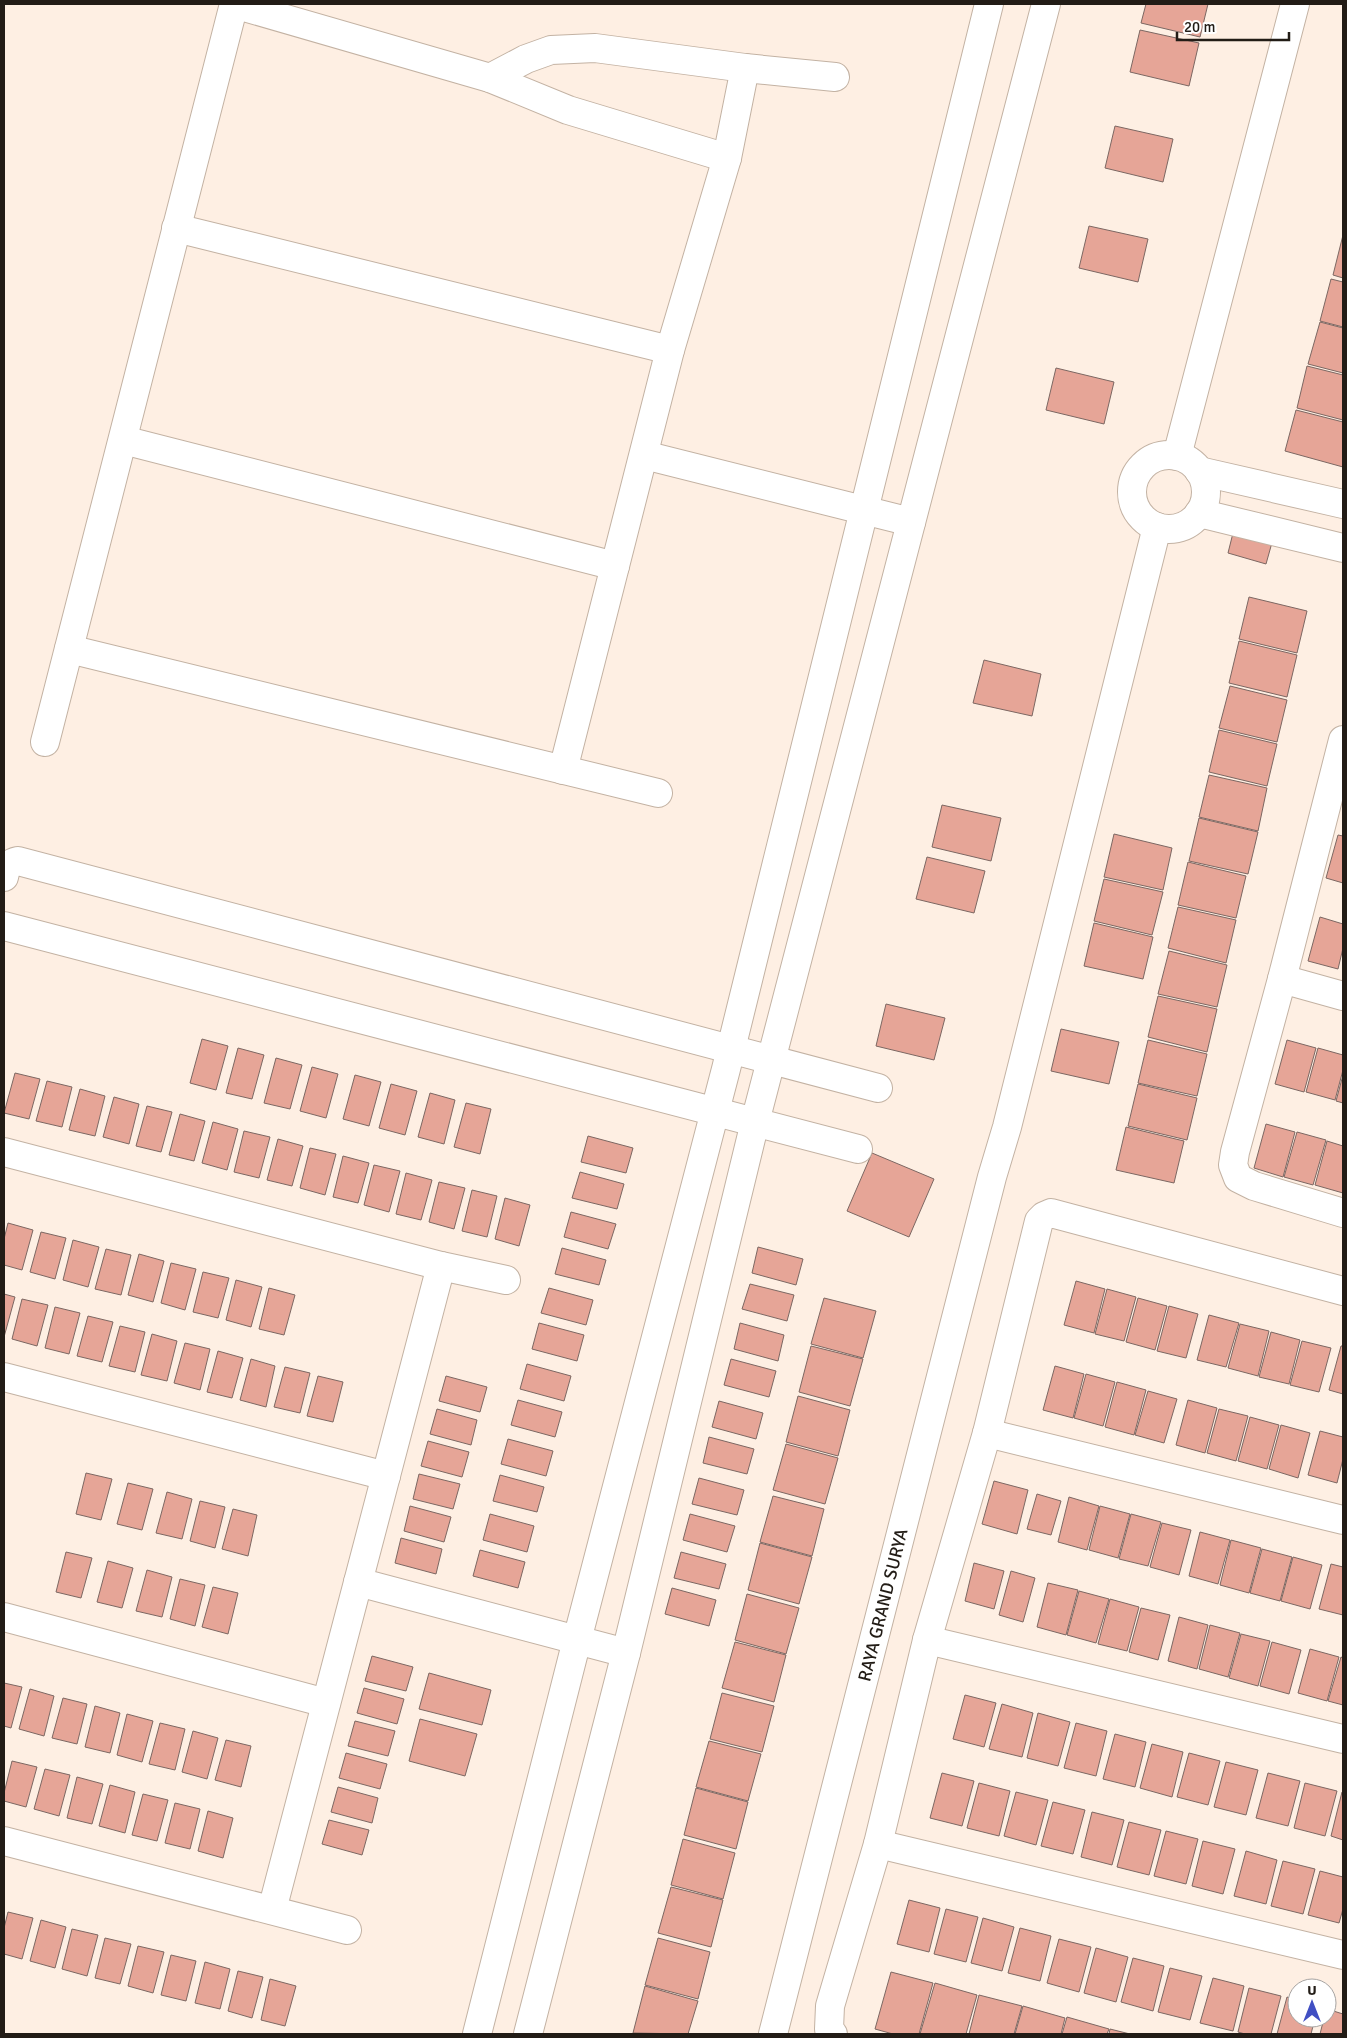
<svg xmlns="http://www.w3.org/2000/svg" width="1347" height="2038" viewBox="0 0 1347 2038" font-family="Signika,sans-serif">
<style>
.building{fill:#e6a597;stroke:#7c6762}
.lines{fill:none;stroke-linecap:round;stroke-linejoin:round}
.minor-casing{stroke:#c3b2a3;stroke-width:30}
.minor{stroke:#fff;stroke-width:28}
.labels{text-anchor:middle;stroke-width:5;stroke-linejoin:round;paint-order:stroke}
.street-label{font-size:18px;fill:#221c16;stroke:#fff}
</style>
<rect width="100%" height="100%" fill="#feefe3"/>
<g class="building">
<polygon points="1146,4 1208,4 1200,37 1141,23"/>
<polygon points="1140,30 1199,43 1189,86 1130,72"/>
<polygon points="1115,126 1173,139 1163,182 1105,168"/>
<polygon points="1089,226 1148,239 1138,282 1079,268"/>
<polygon points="1343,235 1343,278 1333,275"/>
<polygon points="1331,279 1343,282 1343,327 1320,321"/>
<polygon points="1320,322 1343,328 1343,373 1308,364"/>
<polygon points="1307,366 1343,375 1343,420 1297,408"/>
<polygon points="1056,368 1114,382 1104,424 1046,410"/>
<polygon points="1296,410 1343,422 1343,467 1285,451"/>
<polygon points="1234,529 1273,539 1266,564 1228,553"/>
<polygon points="1249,597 1307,611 1297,653 1239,639"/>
<polygon points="1239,641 1297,655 1287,697 1229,683"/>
<polygon points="984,660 1041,674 1032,716 973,703"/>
<polygon points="1230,686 1287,700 1277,742 1219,728"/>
<polygon points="1219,730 1277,744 1267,786 1209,772"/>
<polygon points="1209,775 1267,788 1258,831 1199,817"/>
<polygon points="942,805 1001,818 991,861 932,847"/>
<polygon points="1199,818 1258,832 1248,874 1189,861"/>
<polygon points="1114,834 1172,848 1163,890 1104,877"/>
<polygon points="1338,835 1343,836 1343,883 1326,878"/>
<polygon points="927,857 985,871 974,913 916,899"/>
<polygon points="1188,862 1246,876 1236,918 1178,905"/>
<polygon points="1104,879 1163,892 1152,935 1094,921"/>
<polygon points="1178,907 1236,920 1226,963 1168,948"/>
<polygon points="1320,917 1343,924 1343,948 1338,969 1308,961"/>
<polygon points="1094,923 1153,937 1143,979 1084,966"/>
<polygon points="1169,951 1227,965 1217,1007 1158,994"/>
<polygon points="1158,996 1217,1009 1207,1052 1148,1037"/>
<polygon points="886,1004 945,1018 934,1060 876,1046"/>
<polygon points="1061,1029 1119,1042 1109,1084 1051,1071"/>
<polygon points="202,1039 228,1046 216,1090 190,1083"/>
<polygon points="1148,1040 1207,1054 1197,1096 1138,1083"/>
<polygon points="1287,1040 1316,1048 1304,1092 1275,1084"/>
<polygon points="238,1048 264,1055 252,1099 226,1093"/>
<polygon points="1318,1048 1343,1055 1343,1070 1335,1100 1306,1092"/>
<polygon points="276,1058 302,1065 290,1109 264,1103"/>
<polygon points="312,1067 338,1074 326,1118 300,1111"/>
<polygon points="15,1073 40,1079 29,1119 4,1113"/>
<polygon points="355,1075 381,1082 369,1126 343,1119"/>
<polygon points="1343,1075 1343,1103 1336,1101"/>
<polygon points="47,1081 72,1087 62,1127 36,1121"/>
<polygon points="391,1084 417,1091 405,1135 379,1128"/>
<polygon points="1138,1084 1197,1098 1187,1140 1128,1126"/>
<polygon points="80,1089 105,1096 95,1136 69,1130"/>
<polygon points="430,1093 455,1100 444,1144 418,1137"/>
<polygon points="114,1097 139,1104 129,1144 103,1137"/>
<polygon points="466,1103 491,1109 480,1154 454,1147"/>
<polygon points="147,1106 172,1112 161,1152 136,1146"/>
<polygon points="180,1114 205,1121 194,1161 169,1155"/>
<polygon points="213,1122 238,1129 227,1170 202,1163"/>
<polygon points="1266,1124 1295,1132 1283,1177 1254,1168"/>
<polygon points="1126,1127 1184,1141 1174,1183 1116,1170"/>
<polygon points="244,1131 270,1137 259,1178 234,1172"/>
<polygon points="1297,1132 1326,1140 1313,1185 1284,1177"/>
<polygon points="588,1136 633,1148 626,1173 581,1162"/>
<polygon points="278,1139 303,1146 292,1186 267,1180"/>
<polygon points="1327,1141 1343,1146 1343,1193 1315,1185"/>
<polygon points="310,1148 336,1154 325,1195 300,1188"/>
<polygon points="872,1153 934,1179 909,1237 847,1211"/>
<polygon points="343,1156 369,1163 358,1203 333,1197"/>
<polygon points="374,1165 400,1171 389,1212 364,1205"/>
<polygon points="580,1172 624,1184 617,1209 572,1198"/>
<polygon points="406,1173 432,1180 421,1220 396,1214"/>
<polygon points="439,1182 465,1188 454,1229 429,1222"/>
<polygon points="472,1190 497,1196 487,1237 462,1231"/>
<polygon points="505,1198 530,1205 519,1246 495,1239"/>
<polygon points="571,1212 616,1224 608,1249 564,1237"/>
<polygon points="8,1223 33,1230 22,1270 4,1265 4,1239"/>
<polygon points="41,1232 66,1238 55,1279 30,1272"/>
<polygon points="73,1240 99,1247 88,1287 63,1280"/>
<polygon points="758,1247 803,1259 796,1285 752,1273"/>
<polygon points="562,1248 606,1260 599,1285 555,1274"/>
<polygon points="106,1249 131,1255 121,1295 95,1289"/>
<polygon points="139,1254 164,1261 153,1302 128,1295"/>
<polygon points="171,1263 196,1269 185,1310 161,1303"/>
<polygon points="203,1272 229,1278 218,1318 193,1312"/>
<polygon points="236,1280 262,1287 251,1327 226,1320"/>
<polygon points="1076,1281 1105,1289 1094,1333 1064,1325"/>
<polygon points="750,1284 794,1295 787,1321 742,1309"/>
<polygon points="269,1288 295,1295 284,1335 259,1329"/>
<polygon points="549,1288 593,1300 586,1325 541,1313"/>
<polygon points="1107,1289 1136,1297 1124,1341 1095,1334"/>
<polygon points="4,1294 15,1297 4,1337"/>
<polygon points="824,1298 876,1311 863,1358 811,1344"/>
<polygon points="1138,1298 1167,1306 1155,1350 1126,1342"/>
<polygon points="22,1299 48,1305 37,1346 12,1339"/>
<polygon points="1169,1306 1198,1314 1186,1358 1157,1351"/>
<polygon points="55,1307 80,1313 69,1354 45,1348"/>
<polygon points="1209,1315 1239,1323 1226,1367 1197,1360"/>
<polygon points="88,1316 113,1322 102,1362 77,1356"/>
<polygon points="539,1323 584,1335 577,1361 532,1349"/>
<polygon points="740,1323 784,1335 778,1361 734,1349"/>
<polygon points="1240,1324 1269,1331 1258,1376 1228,1368"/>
<polygon points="120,1326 145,1332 135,1372 109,1366"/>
<polygon points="1271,1332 1300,1340 1289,1384 1259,1377"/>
<polygon points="152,1334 177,1341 167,1381 141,1375"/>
<polygon points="1302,1341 1331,1348 1319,1392 1290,1385"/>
<polygon points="185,1343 210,1349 200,1390 174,1383"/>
<polygon points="811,1346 863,1359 850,1406 799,1392"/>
<polygon points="1341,1346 1343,1346 1343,1394 1329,1390"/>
<polygon points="218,1351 243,1358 232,1398 207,1392"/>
<polygon points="251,1359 275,1366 266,1407 240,1400"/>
<polygon points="731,1359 776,1371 769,1397 724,1385"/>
<polygon points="527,1364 571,1376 564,1401 520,1389"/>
<polygon points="1055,1366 1084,1374 1073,1418 1043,1410"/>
<polygon points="285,1367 310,1373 300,1413 274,1407"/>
<polygon points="1086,1374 1115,1382 1103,1426 1074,1418"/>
<polygon points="318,1376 343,1382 333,1422 307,1416"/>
<polygon points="446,1376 487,1387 480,1412 439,1401"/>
<polygon points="1117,1382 1146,1390 1134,1435 1105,1427"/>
<polygon points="1148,1391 1177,1399 1164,1443 1135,1435"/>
<polygon points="798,1396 850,1410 838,1456 786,1442"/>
<polygon points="518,1400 562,1412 555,1437 511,1425"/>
<polygon points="1188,1400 1217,1408 1205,1453 1176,1445"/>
<polygon points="719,1401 763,1413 756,1439 712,1427"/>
<polygon points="437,1409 477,1420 471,1445 430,1434"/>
<polygon points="1219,1409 1248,1416 1236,1461 1207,1453"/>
<polygon points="1250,1417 1279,1425 1267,1469 1238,1461"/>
<polygon points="1281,1425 1310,1433 1298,1478 1269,1469"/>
<polygon points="1320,1431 1343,1437 1343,1459 1337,1483 1308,1475"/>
<polygon points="709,1437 754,1449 747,1474 703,1463"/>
<polygon points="508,1439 553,1451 546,1476 501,1464"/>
<polygon points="428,1441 469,1452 462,1477 421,1466"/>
<polygon points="786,1444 838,1458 825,1504 773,1490"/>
<polygon points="86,1473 112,1479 101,1520 76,1514"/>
<polygon points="419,1474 460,1484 453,1509 413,1499"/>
<polygon points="500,1475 544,1487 537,1512 493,1501"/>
<polygon points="699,1478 744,1490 737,1515 692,1504"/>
<polygon points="994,1481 1028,1490 1017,1534 982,1524"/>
<polygon points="128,1483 153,1489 142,1530 117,1524"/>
<polygon points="167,1492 192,1499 182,1539 156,1533"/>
<polygon points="1037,1494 1061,1501 1051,1535 1027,1529"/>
<polygon points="773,1496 824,1509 812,1556 760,1542"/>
<polygon points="1069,1497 1099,1506 1087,1550 1058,1542"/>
<polygon points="200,1501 225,1507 215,1548 190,1541"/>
<polygon points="410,1506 451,1517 444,1542 404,1531"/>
<polygon points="1100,1506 1130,1514 1118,1558 1089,1550"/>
<polygon points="233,1509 257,1515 248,1556 222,1549"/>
<polygon points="490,1514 534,1526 527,1552 483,1540"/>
<polygon points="690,1514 735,1526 727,1552 683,1540"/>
<polygon points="1131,1514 1161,1522 1148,1566 1119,1559"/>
<polygon points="1162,1523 1191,1530 1179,1575 1150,1567"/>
<polygon points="1200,1532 1230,1540 1218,1584 1189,1576"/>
<polygon points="401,1538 442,1549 436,1574 395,1563"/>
<polygon points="1231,1540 1261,1548 1249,1593 1220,1585"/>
<polygon points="760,1543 812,1557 799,1604 748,1590"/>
<polygon points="1262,1549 1292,1557 1280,1601 1250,1593"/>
<polygon points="480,1550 525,1562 518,1588 473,1576"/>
<polygon points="66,1552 92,1558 81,1598 56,1592"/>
<polygon points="681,1552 726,1564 719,1589 674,1578"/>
<polygon points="1293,1557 1322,1565 1310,1609 1281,1601"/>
<polygon points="108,1561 133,1568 122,1608 97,1602"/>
<polygon points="974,1563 1004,1571 994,1609 965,1601"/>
<polygon points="1331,1564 1343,1567 1343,1615 1319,1609"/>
<polygon points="147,1570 172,1577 162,1617 136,1611"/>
<polygon points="1011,1571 1035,1578 1023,1622 999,1615"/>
<polygon points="180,1579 205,1585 195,1626 170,1619"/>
<polygon points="1048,1583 1078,1590 1066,1635 1037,1627"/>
<polygon points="213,1587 238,1593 228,1634 202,1627"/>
<polygon points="672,1588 716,1600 709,1626 665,1614"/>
<polygon points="1079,1591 1109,1599 1096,1643 1067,1635"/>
<polygon points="747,1594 799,1608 786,1654 735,1640"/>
<polygon points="1110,1599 1139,1607 1127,1651 1098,1644"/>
<polygon points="1141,1608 1170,1615 1158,1660 1129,1652"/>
<polygon points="1179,1617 1208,1625 1197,1669 1168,1661"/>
<polygon points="1210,1625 1240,1633 1228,1677 1199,1669"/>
<polygon points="1241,1634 1270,1641 1258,1686 1229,1678"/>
<polygon points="735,1642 786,1655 774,1702 722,1688"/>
<polygon points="1272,1642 1301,1650 1289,1694 1260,1686"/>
<polygon points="1310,1649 1339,1657 1327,1701 1298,1693"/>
<polygon points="372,1656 413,1667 406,1691 365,1681"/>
<polygon points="1341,1657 1343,1658 1343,1705 1328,1701"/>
<polygon points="429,1673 491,1690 482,1725 419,1709"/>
<polygon points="4,1683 22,1687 11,1728 4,1726"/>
<polygon points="364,1688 404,1699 397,1724 357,1713"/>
<polygon points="30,1689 54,1696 44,1736 19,1729"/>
<polygon points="722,1693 774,1706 762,1752 710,1739"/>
<polygon points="965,1695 996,1703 984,1747 953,1739"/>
<polygon points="63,1698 87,1704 77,1744 52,1738"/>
<polygon points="1002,1704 1033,1713 1022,1757 989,1749"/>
<polygon points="95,1706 120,1713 110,1753 85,1747"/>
<polygon points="1038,1713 1070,1722 1058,1766 1027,1758"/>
<polygon points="127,1714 153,1721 142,1762 117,1755"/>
<polygon points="420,1719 477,1734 465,1776 409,1761"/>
<polygon points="355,1721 395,1731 388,1756 348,1746"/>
<polygon points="160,1723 185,1729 175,1770 149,1764"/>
<polygon points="1076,1723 1107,1731 1096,1776 1064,1768"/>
<polygon points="193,1731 218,1738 207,1779 182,1772"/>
<polygon points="1115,1734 1146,1742 1135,1787 1103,1779"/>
<polygon points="226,1740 251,1746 241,1787 215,1780"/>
<polygon points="709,1741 761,1754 748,1801 696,1787"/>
<polygon points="1152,1744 1183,1752 1172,1797 1140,1788"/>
<polygon points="346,1753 387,1764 380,1789 339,1778"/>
<polygon points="1189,1753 1220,1761 1208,1805 1177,1797"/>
<polygon points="12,1761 37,1767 26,1807 4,1801 4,1793"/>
<polygon points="1226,1762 1258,1770 1246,1815 1214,1807"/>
<polygon points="45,1769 70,1775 59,1816 34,1809"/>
<polygon points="942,1773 974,1781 962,1826 930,1818"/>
<polygon points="1268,1773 1300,1781 1288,1826 1256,1818"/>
<polygon points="77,1777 103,1784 92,1824 67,1818"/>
<polygon points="979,1783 1010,1791 999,1836 967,1828"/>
<polygon points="1305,1783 1337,1791 1325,1836 1294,1828"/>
<polygon points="110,1785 135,1792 125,1833 99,1826"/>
<polygon points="338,1787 378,1798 372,1823 331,1812"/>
<polygon points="696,1788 748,1802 736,1849 684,1835"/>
<polygon points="1016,1792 1048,1800 1036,1845 1004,1836"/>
<polygon points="1342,1792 1343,1793 1343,1840 1331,1836"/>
<polygon points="143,1794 168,1800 157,1841 132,1835"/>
<polygon points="1053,1802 1085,1810 1073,1854 1041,1846"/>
<polygon points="175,1803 200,1809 190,1849 165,1843"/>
<polygon points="208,1811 233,1818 223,1858 198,1851"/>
<polygon points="1092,1812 1124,1820 1112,1865 1081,1857"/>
<polygon points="329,1820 369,1830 362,1855 322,1844"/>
<polygon points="1129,1822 1161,1830 1149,1875 1117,1867"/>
<polygon points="1166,1831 1198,1839 1186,1884 1154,1876"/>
<polygon points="683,1839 735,1853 723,1899 671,1885"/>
<polygon points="1203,1841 1235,1849 1223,1894 1192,1886"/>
<polygon points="1246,1851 1277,1860 1266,1904 1234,1896"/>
<polygon points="1283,1861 1315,1869 1303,1914 1271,1906"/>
<polygon points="1320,1871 1343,1877 1343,1909 1339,1923 1308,1915"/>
<polygon points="671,1887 723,1900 711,1947 658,1933"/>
<polygon points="909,1900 940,1908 929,1952 897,1944"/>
<polygon points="946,1909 978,1917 966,1962 934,1954"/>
<polygon points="8,1912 33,1918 22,1959 4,1954 4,1928"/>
<polygon points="983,1918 1014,1927 1002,1971 971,1963"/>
<polygon points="41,1920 66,1927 55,1968 30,1961"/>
<polygon points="1020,1928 1051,1936 1040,1981 1008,1973"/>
<polygon points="72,1929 98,1935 87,1976 62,1969"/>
<polygon points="105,1938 131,1944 120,1984 95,1978"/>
<polygon points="658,1938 710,1952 698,1999 645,1985"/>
<polygon points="1059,1939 1091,1947 1079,1992 1047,1983"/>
<polygon points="138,1946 164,1952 153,1993 128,1986"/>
<polygon points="1096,1948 1128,1957 1116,2002 1084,1993"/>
<polygon points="171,1955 196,1961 186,2001 161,1995"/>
<polygon points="1133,1958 1164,1966 1153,2011 1121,2002"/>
<polygon points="205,1962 230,1969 220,2009 195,2003"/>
<polygon points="1170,1968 1202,1976 1190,2020 1158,2012"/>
<polygon points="238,1971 263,1977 252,2018 228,2011"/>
<polygon points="891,1972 933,1983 919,2034 893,2034 875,2029"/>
<polygon points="1213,1978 1244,1986 1233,2031 1200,2023"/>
<polygon points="270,1979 296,1986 285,2026 261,2020"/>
<polygon points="935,1983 977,1995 966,2034 920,2034"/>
<polygon points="645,1986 698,2001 688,2034 633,2033"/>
<polygon points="1249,1988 1281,1996 1271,2034 1245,2034 1238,2032"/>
<polygon points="979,1995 1022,2006 1014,2034 969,2034"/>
<polygon points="1287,1997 1297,2000 1297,2018 1315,2018 1311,2034 1277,2034"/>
<polygon points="1023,2006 1065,2018 1061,2034 1015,2034"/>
<polygon points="1327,2009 1343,2014 1343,2034 1320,2034 1324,2018 1327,2018"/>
<polygon points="1067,2017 1109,2029 1107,2034 1062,2034"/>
<polygon points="1110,2029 1130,2034 1109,2034"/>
</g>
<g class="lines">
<defs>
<g id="minor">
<polyline points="234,4 490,78 568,110 727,158"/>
<polyline points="490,78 526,59 551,50 595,48 745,68 835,77"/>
<polyline points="176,228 670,350"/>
<polyline points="123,440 615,566"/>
<polyline points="644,455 911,522"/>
<circle cx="1169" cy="492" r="37"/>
<polyline points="1177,456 1295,4"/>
<polyline points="1199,471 1343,504"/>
<polyline points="1199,513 1343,548"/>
<polyline points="69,649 658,793"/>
<polyline points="1343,740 1282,979 1235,1152 1233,1165 1238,1178 1254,1186 1343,1213"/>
<polyline points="45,742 234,4"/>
<polyline points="563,770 670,350 727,158 745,68"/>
<path d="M 4,877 C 6,868 8,863 18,861 L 878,1088"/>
<polyline points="4,926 858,1149"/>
<polyline points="1282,979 1343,996"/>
<polyline points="4,1152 441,1266 506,1280"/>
<polyline points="4,1377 386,1476"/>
<polyline points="987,1433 1343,1520"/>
<polyline points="358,1582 626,1653"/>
<polyline points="4,1617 326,1703"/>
<polyline points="927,1640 1343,1739"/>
<polyline points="4,1841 347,1930"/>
<polyline points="878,1844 1343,1955"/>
<polyline points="272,1910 441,1266"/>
<polyline points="477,2034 577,1640 726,1069 989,4"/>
<polyline points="528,2034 626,1653 755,1122 1046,4"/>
<polyline points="773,2034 992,1177 1007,1127 1157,527"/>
<polyline points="833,2034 829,2029 830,2006 878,1844 927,1640 987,1433 1039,1221 1044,1216 1051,1213 1343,1291"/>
</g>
</defs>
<use href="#minor" class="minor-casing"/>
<use href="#minor" class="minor"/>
</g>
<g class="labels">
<g class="street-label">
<text transform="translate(883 1605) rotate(-76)" y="6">RAYA GRAND SURYA</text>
</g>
</g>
<rect width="1347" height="2038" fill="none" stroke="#221c16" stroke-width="10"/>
<g transform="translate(1312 2003)"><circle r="24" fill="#ffffff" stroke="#a7a4a2"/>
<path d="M0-4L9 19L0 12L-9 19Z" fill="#414fc3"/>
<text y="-8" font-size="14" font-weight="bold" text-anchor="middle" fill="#221c16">U</text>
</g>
<path d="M1177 32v8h112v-8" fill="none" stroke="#221c16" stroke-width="2.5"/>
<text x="1184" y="32" font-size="15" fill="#221c16" stroke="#ffffff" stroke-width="4" paint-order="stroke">20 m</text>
</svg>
